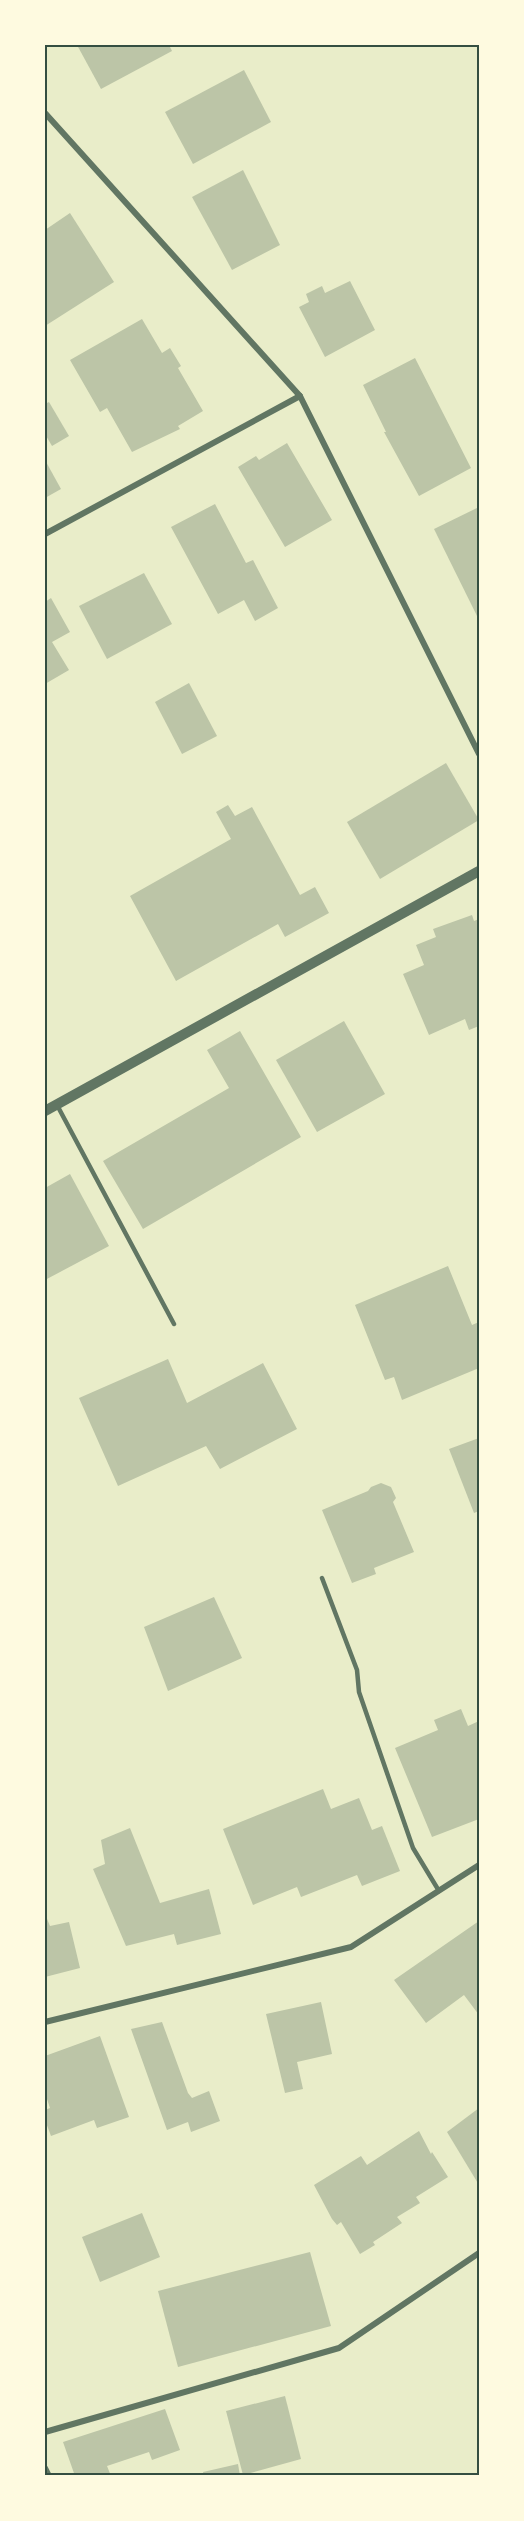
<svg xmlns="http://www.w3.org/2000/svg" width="524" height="2521" viewBox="0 0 524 2521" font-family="'Space Grotesk',sans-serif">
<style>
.building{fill:#bcc5a7}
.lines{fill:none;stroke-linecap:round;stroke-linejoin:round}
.service{stroke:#617663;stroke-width:4.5}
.minor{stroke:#617663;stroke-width:6}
.tertiary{stroke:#617663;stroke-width:10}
.neatline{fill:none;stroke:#344e41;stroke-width:2}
</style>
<rect width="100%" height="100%" fill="#e9edc9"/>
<g class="building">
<polygon points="77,45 169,45 172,51 101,89"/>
<polygon points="244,70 271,122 193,164 165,112"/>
<polygon points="243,170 280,245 232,270 192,197"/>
<polygon points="70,213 114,282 45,326 45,230"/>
<polygon points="350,281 375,330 325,357 299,307 309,302 306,294 322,286 325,293"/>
<polygon points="142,319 162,353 170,348 181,366 178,368 203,411 178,426 180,429 132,452 107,408 100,412 70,360"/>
<polygon points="415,358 471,468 419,496 384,432 386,432 363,385"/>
<polygon points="49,402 69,436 52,446 45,434 45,404"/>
<polygon points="287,443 332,520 285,547 238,467 256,456 259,460"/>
<polygon points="45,460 61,489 45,498"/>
<polygon points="215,504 246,563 253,560 278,608 255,621 244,600 218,614 171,527"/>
<polygon points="479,507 479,620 434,529"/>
<polygon points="144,573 172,624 107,659 79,606"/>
<polygon points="51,598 70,632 52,642 69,670 45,684 45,602"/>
<polygon points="189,683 217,736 182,754 155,702"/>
<polygon points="446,763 479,820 380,879 347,822"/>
<polygon points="228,805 235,816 252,807 300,895 315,887 329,913 285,937 278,924 176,981 130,896 231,839 216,812"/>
<polygon points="472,915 474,921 479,919 479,1026 469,1030 465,1019 429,1035 403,974 424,965 416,945 436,937 433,929"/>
<polygon points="344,1021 385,1094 317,1132 276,1060"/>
<polygon points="240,1031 301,1137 143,1229 103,1161 229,1088 207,1050"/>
<polygon points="70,1174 109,1246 45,1280 45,1188"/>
<polygon points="448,1266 472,1325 479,1322 479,1368 402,1400 394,1377 385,1380 355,1305"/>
<polygon points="168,1359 187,1403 263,1363 297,1429 220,1469 206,1446 118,1486 79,1398"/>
<polygon points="479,1438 479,1511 474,1513 449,1449"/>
<polygon points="381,1483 391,1487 396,1498 393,1502 414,1552 374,1568 376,1574 352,1583 322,1510 368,1491 371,1487"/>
<polygon points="214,1597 242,1658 168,1691 144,1627"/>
<polygon points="461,1709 468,1726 479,1721 479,1819 432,1837 395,1748 438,1730 434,1720"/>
<polygon points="323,1789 331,1809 359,1798 372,1830 382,1826 400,1871 362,1886 357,1875 301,1897 297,1887 253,1905 223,1829"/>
<polygon points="130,1828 160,1903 209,1889 221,1934 177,1945 174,1934 126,1946 93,1869 105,1864 101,1840"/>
<polygon points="45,1914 50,1926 69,1922 80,1968 45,1977"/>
<polygon points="479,1921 479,2015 464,1995 426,2023 394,1980"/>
<polygon points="321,2002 332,2054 297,2062 303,2089 285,2093 266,2014"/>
<polygon points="162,2022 188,2093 192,2098 209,2091 220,2121 191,2132 188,2122 167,2130 131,2029"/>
<polygon points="100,2036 129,2117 97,2128 94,2120 51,2136 45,2120 45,2110 50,2108 45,2093 45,2056"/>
<polygon points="479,2108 479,2185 447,2132"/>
<polygon points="419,2131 431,2154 432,2152 448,2177 416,2197 420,2203 397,2217 402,2223 373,2242 375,2245 360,2254 341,2222 337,2225 332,2219 314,2185 361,2156 367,2165"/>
<polygon points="142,2213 160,2257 100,2282 82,2237"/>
<polygon points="310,2252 331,2326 178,2367 158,2291"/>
<polygon points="285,2396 301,2459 243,2475 226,2411"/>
<polygon points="165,2409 180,2450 152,2460 149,2452 107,2466 111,2476 75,2476 63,2442"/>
<polygon points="238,2464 240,2476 204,2476 203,2472"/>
</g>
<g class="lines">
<g class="service">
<polyline points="57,1105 174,1324"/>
<polyline points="322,1578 357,1670 359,1692 413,1848 439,1891"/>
</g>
<g class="minor">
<polyline points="45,113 300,396 479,754"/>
<polyline points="45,534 300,396"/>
<polyline points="45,2022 351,1947 479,1865"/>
<polyline points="45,2432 339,2348 479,2253"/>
<polyline points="45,2468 49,2476"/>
</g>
<polyline class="tertiary" points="45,1111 479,871"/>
</g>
<rect width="524" height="2521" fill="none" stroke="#fefae0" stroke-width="93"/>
<rect x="46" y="46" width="432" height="2428" class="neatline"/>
</svg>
